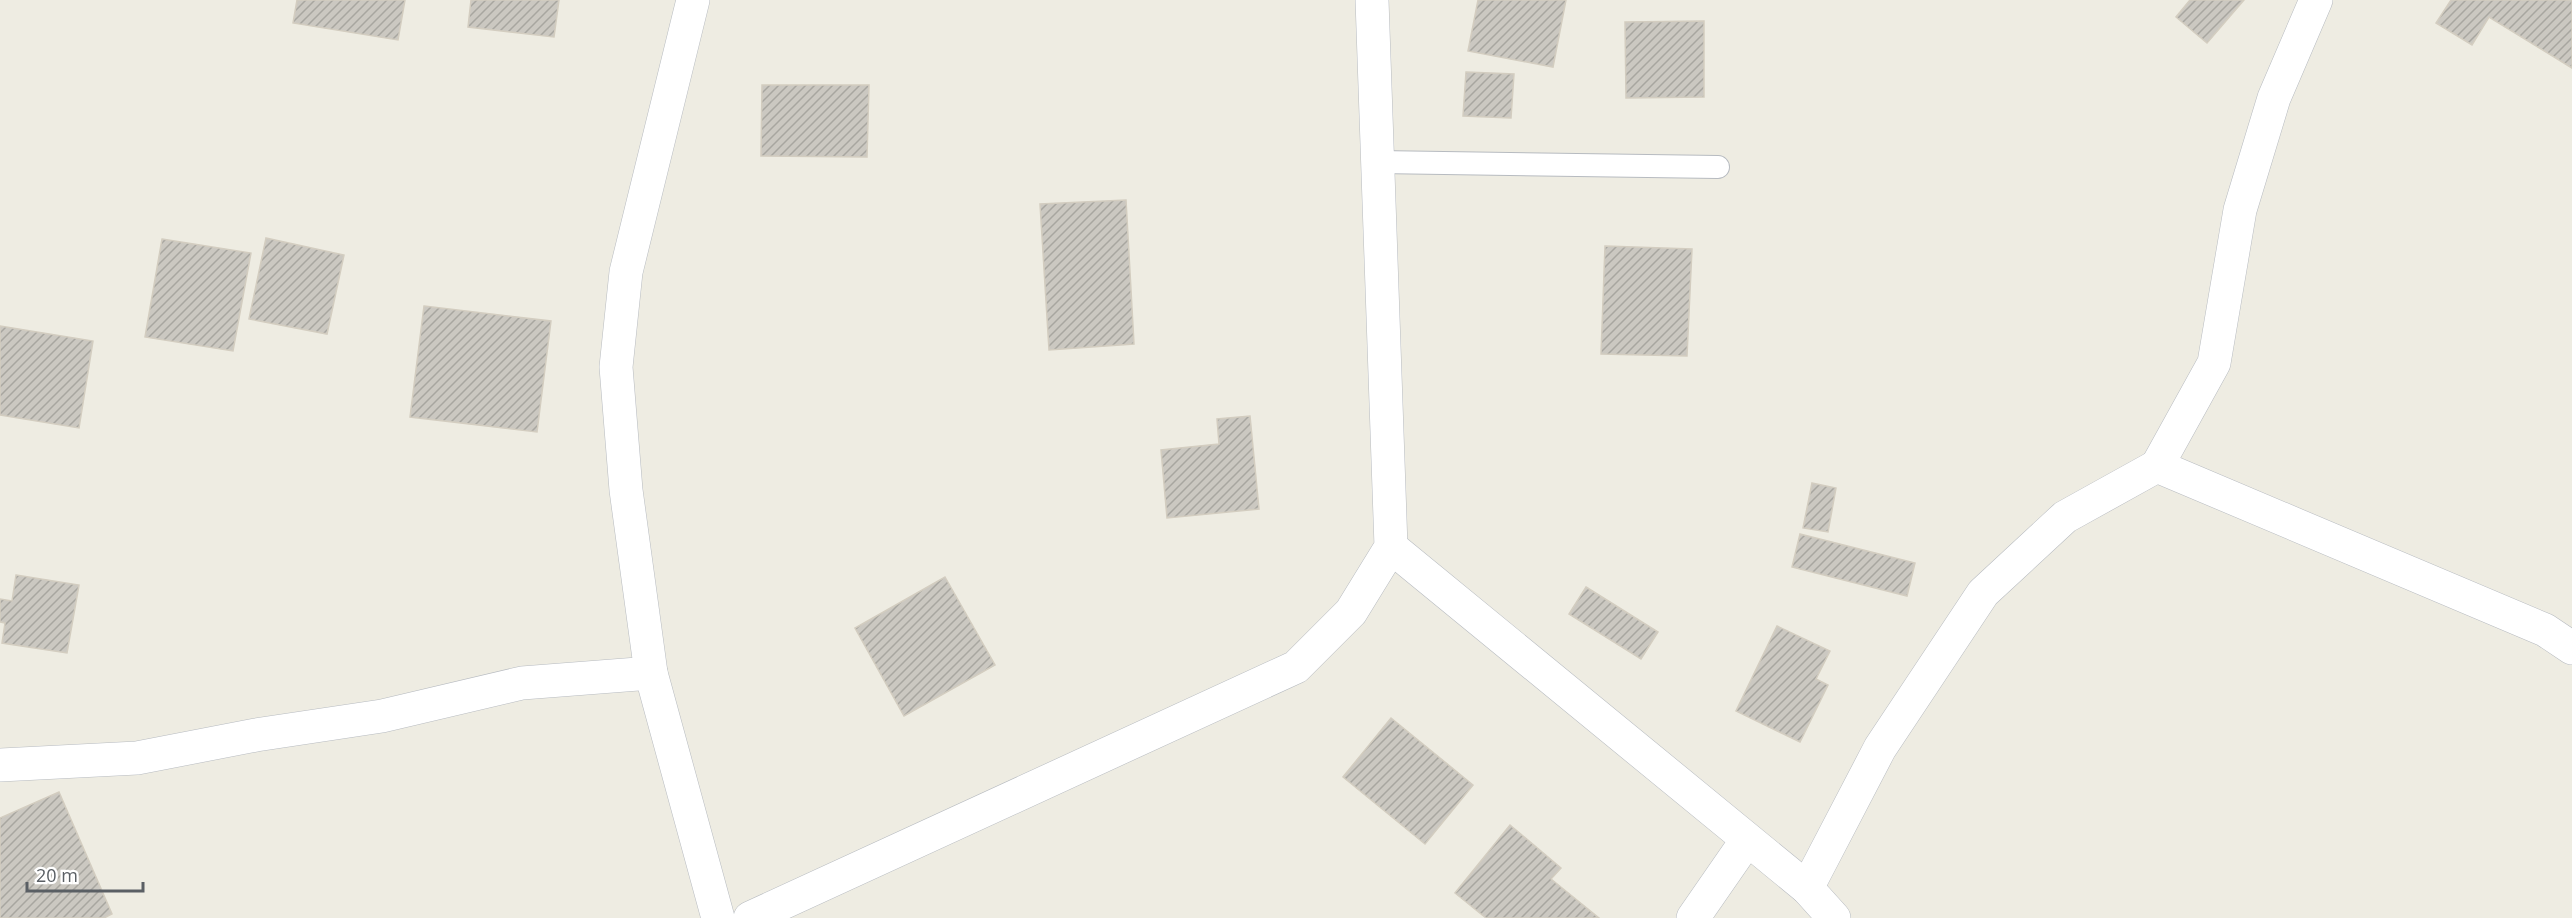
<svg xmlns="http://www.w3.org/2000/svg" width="2572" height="918" viewBox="0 0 2572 918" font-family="'Open Sans',sans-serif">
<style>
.building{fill:url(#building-hatch);stroke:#d3cdc0;stroke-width:1.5}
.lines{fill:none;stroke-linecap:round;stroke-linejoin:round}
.service-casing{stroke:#b7bbc0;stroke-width:24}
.minor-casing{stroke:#b7bbc0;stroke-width:34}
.service{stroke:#fff;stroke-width:22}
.minor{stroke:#fff;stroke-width:33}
</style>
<defs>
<pattern id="building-hatch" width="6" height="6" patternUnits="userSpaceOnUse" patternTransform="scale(1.5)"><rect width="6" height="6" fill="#cbc8c1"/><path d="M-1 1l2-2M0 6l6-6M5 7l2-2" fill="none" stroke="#a8a6a0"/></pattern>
</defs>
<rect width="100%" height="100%" fill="#eeece2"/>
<g class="building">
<polygon points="297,0 405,0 398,40 293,23"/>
<polygon points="471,0 559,0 554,37 468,27"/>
<polygon points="1478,0 1566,0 1553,67 1468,51"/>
<polygon points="2190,0 2244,0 2207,43 2176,17"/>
<polygon points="2451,0 2572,0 2572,68 2489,17 2472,45 2436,23"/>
<polygon points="1704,21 1704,97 1626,98 1625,22"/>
<polygon points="1466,72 1514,74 1511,118 1463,116"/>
<polygon points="762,85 869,85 867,157 761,156"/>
<polygon points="1126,200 1134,344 1049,350 1040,204"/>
<polygon points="266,238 344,255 327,334 249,319"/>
<polygon points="162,239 251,253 233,351 145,337"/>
<polygon points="1605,246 1692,249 1687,356 1601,354"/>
<polygon points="424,306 551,321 537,432 410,417"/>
<polygon points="0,326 93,341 79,428 0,415"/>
<polygon points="1250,416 1259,509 1167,518 1161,450 1219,444 1217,419"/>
<polygon points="1812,483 1836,488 1828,532 1803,528"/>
<polygon points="1800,534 1915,563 1907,596 1792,567"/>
<polygon points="16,575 79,585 67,653 2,643 5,623 0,622 0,599 12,601"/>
<polygon points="945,577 995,665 904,716 855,628"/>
<polygon points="1586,587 1658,632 1641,659 1569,614"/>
<polygon points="1777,626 1830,651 1816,679 1828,685 1800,742 1736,711"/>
<polygon points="1391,718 1473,785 1425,844 1343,777"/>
<polygon points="59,792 112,914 104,918 0,918 0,818"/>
<polygon points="1510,825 1561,868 1551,879 1599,918 1486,918 1455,893"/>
</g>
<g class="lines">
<defs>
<polyline id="service" points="1378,162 1718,167"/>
<g id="minor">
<polyline points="693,0 626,272 616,367 626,490 651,673 718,918"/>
<polyline points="2157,466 2214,363 2240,210 2274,98 2316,0"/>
<polyline points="1391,547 1807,888 1834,918"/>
<polyline points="0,765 137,758 256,735 382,716 522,683 651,673"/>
<polyline points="1807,888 1880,748 1983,593 2065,517 2157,466 2545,630 2572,648"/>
<polyline points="750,918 1296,667 1351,612 1391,547 1372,0"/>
<polyline points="1693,918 1747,840"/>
</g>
</defs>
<use href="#service" class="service-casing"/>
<use href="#minor" class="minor-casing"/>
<use href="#service" class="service"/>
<use href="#minor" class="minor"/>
</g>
<path d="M27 882v9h116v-9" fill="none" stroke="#5a5f64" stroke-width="3"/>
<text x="36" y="882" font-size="18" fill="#5a5f64" stroke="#ffffff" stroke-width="4.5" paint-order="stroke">20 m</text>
</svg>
